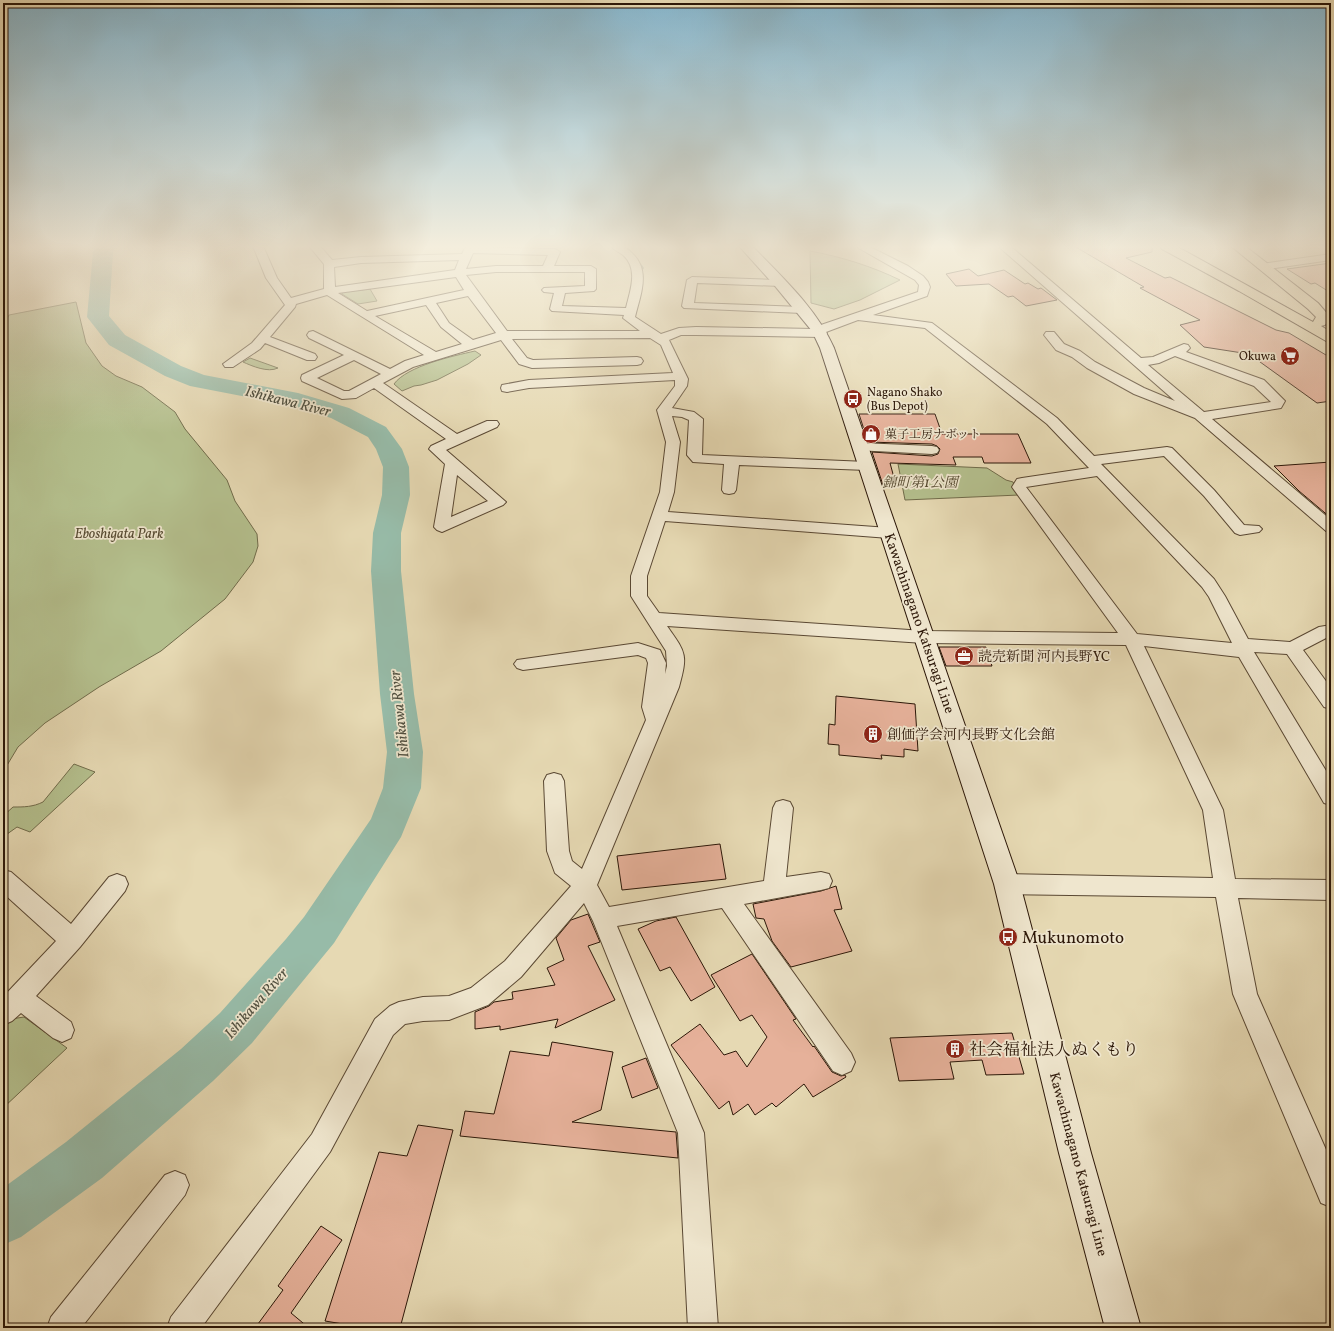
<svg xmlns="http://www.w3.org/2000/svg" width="1334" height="1331" viewBox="0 0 1334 1331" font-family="Vollkorn,'Noto Serif JP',serif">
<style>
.green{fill:#b4bf8d;stroke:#706b4a}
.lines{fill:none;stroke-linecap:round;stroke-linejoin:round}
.stream{stroke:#6c7968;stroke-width:3.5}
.river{fill:#97bba8;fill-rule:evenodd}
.building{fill:#e6b19a;stroke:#2c1708}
.minor-casing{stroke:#5a4833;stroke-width:2}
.secondary-casing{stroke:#2c1708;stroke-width:2}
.trunk-casing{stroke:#2c1708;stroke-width:2}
.minor{fill:#efe6ce;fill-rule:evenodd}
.secondary{fill:#efe6ce;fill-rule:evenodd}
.trunk{fill:#e6d9b3;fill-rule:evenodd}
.labels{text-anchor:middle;stroke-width:3.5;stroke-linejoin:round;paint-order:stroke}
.far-poi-label{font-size:12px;fill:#2c1708;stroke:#efe6ce;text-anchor:start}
.park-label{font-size:14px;font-style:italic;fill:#554930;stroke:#efe6ce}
.street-label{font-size:14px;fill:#2c1708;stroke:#efe6ce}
.poi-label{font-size:14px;fill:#2c1708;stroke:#efe6ce;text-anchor:start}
.water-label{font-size:15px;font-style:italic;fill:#515040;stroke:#efe6ce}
.near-poi-label{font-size:17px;fill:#2c1708;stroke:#efe6ce;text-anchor:start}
</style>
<rect width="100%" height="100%" fill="#e6d9b3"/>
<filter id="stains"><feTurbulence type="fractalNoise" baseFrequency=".005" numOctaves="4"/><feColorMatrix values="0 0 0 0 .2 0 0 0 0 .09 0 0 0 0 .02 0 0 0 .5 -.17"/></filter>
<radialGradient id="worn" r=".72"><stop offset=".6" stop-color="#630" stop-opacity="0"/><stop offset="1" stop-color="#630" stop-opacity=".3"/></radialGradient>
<g class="green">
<path d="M 810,251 C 842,257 871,266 900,280 L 860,300 L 834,309 L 811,303 Z"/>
<polygon points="370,289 377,301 358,304 342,294 342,292"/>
<polygon points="76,302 86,343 102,366 116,376 142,387 175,412 185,429 227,480 235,501 257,534 258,546 253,562 225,599 161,651 99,687 45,723 18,747 3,772 3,327 9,315"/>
<path d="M 475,351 L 481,355 L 468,364 L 437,380 L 421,385 L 414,386 L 402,391 L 394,384 C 407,366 453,356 475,351 Z"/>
<path d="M 250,358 L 278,368 C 268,373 252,366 243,362 Z"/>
<polygon points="898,464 987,468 1006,480 1013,482 1019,495 905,500"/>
<path d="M 74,764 L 95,772 L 30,832 L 17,827 L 3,837 L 3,816 L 13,807 C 24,807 33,807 43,802 Z"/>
<polygon points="24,1017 67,1048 3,1108 3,1024 11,1019"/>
</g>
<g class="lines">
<polyline class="stream" points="629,251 642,268"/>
<polygon class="river" points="96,246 115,246 113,252 109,316 125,335 181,366 204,375 298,393 349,408 386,427 402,449 409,467 410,495 401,533 401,571 414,694 423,752 421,788 401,837 334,943 252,1043 213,1081 102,1178 21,1237 3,1245 3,1188 66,1142 181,1049 220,1013 286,939 304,917 371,819 383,788 387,752 380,694 371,571 373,533 382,495 383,467 376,449 368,437 331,418 293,406 190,386 165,376 109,345 87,317 93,252"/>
</g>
<g class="building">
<polygon points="1074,246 1152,246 1152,252 1126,258 1165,278 1170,277 1276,330 1289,333 1331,358 1331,401 1317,403 1249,354 1204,347 1180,325 1200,320 1140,288 1144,287"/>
<polygon points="1331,263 1331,293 1315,283 1311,284 1287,269"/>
<polygon points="969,269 978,276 1004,270 1025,284 1028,283 1038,289 1041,288 1057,300 1026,306 1013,296 1008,297 989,284 956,286 946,274"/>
<polygon points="859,414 935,414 942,434 1018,434 1031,463 984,463 982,457 953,457 956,465 890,463 896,485 883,485 872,452 932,456 938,454 940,449 937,446 932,444 868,442"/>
<polygon points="1331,462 1331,518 1299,491 1274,466"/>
<polygon points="939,647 986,647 992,666 946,666"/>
<polygon points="836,696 915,704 918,751 904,749 904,757 881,755 882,759 839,755 839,745 828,744 829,724 835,725"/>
<polygon points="720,844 726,879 622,890 617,856"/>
<polygon points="836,886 842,909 834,910 852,951 791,967 772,941 764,919 756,918 753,904 821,891"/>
<polygon points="588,914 600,942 588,946 615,1000 555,1028 558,1019 500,1030 500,1026 475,1029 475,1012 489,1006 494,1002 513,999 512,992 555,985 547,968 564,960 556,938 571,920"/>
<polygon points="676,917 715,987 691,1001 670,967 660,971 638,929 656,921"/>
<polygon points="752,954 796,1019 793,1020 813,1047 814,1046 832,1072 841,1076 845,1075 846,1077 813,1097 804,1084 776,1107 772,1103 755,1115 748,1104 733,1115 729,1101 719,1109 671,1045 700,1024 724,1055 736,1051 747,1067 767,1037 752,1015 740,1021 711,975"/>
<polygon points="1012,1033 1024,1074 986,1075 982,1060 950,1062 954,1079 899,1081 890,1038"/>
<polygon points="552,1042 613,1052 601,1110 572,1122 676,1132 678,1158 460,1136 465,1111 494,1114 510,1051 549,1056"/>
<polygon points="646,1058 658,1088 632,1098 622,1067"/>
<polygon points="418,1125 453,1130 400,1328 367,1328 325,1321 379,1152 407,1156"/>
<polygon points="321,1226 342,1240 291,1313 309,1328 255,1328 283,1290 278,1286"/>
</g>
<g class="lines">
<defs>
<g id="minor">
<path d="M 253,246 L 263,246 L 277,278 L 291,298 L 324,289 L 324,264 L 309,246 L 320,246 L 332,260 L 361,257 L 462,254 L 465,248 L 469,247 L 555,249 L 560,252 L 554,266 L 591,266 L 596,269 L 596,289 L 594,291 L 565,293 L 562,306 L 626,308 C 630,291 639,269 623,255 C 619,252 614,250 611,246 L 623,246 C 653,265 642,289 635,317 L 661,334 L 679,328 L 696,327 L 814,329 L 815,327 L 918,292 L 919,285 L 915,280 L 855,246 L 868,246 L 908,266 L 923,276 L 928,282 L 930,287 L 927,296 L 873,315 L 932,323 L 1057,418 L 1094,456 L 1167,447 L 1172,448 L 1214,490 L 1244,525 L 1259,526 L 1262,529 L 1259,532 L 1240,535 L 1235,533 L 1204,496 L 1164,456 L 1101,464 L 1214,579 L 1225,596 L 1248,639 L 1290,642 L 1319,627 L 1331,625 L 1331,637 L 1328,637 L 1303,650 L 1331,688 L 1331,709 L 1324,707 L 1287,654 L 1254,652 L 1331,779 L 1331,805 L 1324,803 L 1239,657 L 1144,646 L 1223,810 L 1235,879 L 1331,880 L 1331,900 L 1238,898 L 1257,994 L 1331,1161 L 1331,1207 L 1321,1203 L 1233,994 L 1216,897 L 1007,894 L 999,891 L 996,884 L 999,877 L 1007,874 L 1213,878 L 1203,810 L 1126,645 L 924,643 L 667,626 C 686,653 688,654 679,687 L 597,885 L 609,907 L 764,881 L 773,808 L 776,802 L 783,800 L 790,802 L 793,808 L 786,877 L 821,872 L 829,874 L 832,881 L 829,888 L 821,890 L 744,904 L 851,1053 L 855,1062 L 851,1071 L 842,1075 L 833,1071 L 722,908 L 617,926 L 704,1133 L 718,1328 L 688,1328 L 678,1133 L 593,921 L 584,903 L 521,977 L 488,1005 L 449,1020 L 423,1021 L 405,1024 L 393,1035 L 330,1152 L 201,1328 L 167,1328 L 171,1317 L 312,1134 L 375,1019 L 390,1006 L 399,1002 L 423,997 L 449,996 L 471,988 L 505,961 L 571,886 L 555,873 L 547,851 L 544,781 L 547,775 L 554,773 L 561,775 L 564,781 L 569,851 L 572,861 L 582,869 L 646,720 L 642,707 L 648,663 L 646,658 L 638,655 L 523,670 L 517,668 L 514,664 L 517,660 L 638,643 L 660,650 L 666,663 L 665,674 L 667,666 L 666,651 L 631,596 L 631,576 L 660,492 L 666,442 L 657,410 L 675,386 L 675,380 L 529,388 L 507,392 L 502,391 L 501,388 L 502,385 L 529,380 L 673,373 L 661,345 L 650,338 L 512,339 L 527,358 L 533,360 L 637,357 L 641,358 L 643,361 L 641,364 L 637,365 L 532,368 L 519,364 L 501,340 L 413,367 L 383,383 L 457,434 L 487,421 L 497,421 L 499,424 L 497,427 L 446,450 L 506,502 L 503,505 L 442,532 L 437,530 L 434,527 L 445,464 L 429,449 L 431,446 L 446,439 L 374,388 L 356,398 L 342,399 L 302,381 L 301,378 L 302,375 L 344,355 L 309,338 L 307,335 L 309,332 L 313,331 L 390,369 L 405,361 L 424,355 L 327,295 L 296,304 L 295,307 L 270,337 L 315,354 L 317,357 L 315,360 L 307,360 L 265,343 L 260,349 L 233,367 L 225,367 L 223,364 L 252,343 L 285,305 L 266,278 ZM 473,253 L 548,255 L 543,266 L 496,266 L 466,269 ZM 459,260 L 455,270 L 335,287 L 334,267 L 361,263 ZM 496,272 L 585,272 L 585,286 L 544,288 L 542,290 L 544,292 L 554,293 L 550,309 L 552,311 L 624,315 L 623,318 L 640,331 L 507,331 L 466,275 ZM 456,277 L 464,290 L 367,311 L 338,293 ZM 468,296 L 496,333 L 473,340 L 449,323 L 436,303 ZM 426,305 L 441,327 L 462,344 L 436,352 L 375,316 ZM 858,320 L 925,328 L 1047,424 L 1089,468 L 1022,478 L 1017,479 L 1012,487 L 1118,633 L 924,631 L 659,613 L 647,596 L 647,576 L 665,521 L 889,538 L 895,536 L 897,533 L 895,530 L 889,528 L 668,512 L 674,492 L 680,442 L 672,416 L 682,417 L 689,420 L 687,455 L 693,462 L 724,464 L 722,490 L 724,493 L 729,494 L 734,493 L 736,490 L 739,465 L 867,470 L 872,469 L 874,466 L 872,463 L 867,462 L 702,455 L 703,419 L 694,412 L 672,408 L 687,386 L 688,379 L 669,340 L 681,335 L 696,335 L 821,337 L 825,336 L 827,333 L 826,332 ZM 354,360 L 381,374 L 349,391 L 344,391 L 317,378 ZM 457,475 L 488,501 L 451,517 ZM 1097,476 L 1202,587 L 1209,597 L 1232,643 L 1137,634 L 1026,487 Z"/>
<path d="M 998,246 L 1010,246 L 1141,358 L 1153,357 L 1184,344 L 1188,345 L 1190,348 L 1186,352 L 1264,380 L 1285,401 L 1281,408 L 1212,419 L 1331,520 L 1331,533 L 1326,531 L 1195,418 L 1134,394 L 1087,368 L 1072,357 L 1056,350 L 1044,335 L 1046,332 L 1054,332 L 1064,344 L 1080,351 L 1095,362 L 1144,388 L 1175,401 ZM 1175,356 L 1254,386 L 1271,402 L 1204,412 L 1148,365 L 1159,363 Z"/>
<polygon points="1331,254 1331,260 1262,270 1257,267 1262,264"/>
<polygon points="692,277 780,280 786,283 780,286 697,283 694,303 802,307 806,308 808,310 806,312 802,313 684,308 682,306 687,280"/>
<polygon points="860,443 932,446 937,447 939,450 937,453 932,454 855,450 853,447 855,444"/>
<polygon points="3,870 11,872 71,924 109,877 117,874 125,877 128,884 125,891 80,947 36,996 71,1022 74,1030 71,1038 62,1042 53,1038 21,1013 12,1021 3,1025 3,997 56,941 3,893"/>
<polygon points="175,1171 185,1175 189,1185 185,1195 81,1328 47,1328 51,1317 165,1175"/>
</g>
<path id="secondary" d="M 739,246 L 752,246 C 782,277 817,309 834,348 L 1020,884 L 1091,1153 L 1141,1328 L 1105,1328 L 1059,1153 L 994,884 L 820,348 L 812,331 L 775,286 Z"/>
<polygon id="trunk" points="1160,246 1176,246 1313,322 1316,317 1308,309 1231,246 1245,246 1318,303 1330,317 1325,325 1321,326 1331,332 1331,342 1326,341 1239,291 1162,249"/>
</defs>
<use href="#minor" class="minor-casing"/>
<use href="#secondary" class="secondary-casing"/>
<use href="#trunk" class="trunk-casing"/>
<use href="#minor" class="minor"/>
<use href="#secondary" class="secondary"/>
<use href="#trunk" class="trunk"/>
</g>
<linearGradient id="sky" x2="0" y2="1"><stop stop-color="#87b7ce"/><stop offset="0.57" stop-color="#f4eedd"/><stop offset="1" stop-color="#f4eedd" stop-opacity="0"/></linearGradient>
<rect width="1334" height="433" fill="url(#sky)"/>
<defs>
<symbol id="supermarket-disc" viewBox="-11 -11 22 22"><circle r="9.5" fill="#8f2418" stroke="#efe6ce"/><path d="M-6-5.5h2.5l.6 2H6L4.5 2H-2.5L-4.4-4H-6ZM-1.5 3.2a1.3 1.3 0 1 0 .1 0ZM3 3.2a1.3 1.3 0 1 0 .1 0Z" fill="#fff"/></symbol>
<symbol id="bus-disc" viewBox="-11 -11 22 22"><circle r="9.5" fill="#8f2418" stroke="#efe6ce"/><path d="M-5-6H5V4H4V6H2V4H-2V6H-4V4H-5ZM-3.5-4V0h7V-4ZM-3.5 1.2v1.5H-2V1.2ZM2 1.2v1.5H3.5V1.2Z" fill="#fff"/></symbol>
<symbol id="shop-disc" viewBox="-11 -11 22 22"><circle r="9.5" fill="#8f2418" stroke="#efe6ce"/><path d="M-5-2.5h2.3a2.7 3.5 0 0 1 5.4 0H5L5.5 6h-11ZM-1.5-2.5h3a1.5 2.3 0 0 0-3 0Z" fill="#fff"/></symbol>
<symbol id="office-disc" viewBox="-11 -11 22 22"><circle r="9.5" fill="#8f2418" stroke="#efe6ce"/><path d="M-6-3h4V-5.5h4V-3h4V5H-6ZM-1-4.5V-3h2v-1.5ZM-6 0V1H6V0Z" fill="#fff"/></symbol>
<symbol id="building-disc" viewBox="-11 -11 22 22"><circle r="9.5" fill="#8f2418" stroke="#efe6ce"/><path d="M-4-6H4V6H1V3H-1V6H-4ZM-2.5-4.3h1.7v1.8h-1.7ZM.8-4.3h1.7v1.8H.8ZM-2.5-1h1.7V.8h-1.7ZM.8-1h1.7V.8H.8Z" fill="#fff"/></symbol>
</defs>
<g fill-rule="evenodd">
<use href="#supermarket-disc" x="1279" y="345" width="22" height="22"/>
<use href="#bus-disc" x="842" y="388" width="22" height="22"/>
<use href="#shop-disc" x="860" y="423" width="22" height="22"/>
<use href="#office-disc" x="953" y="645" width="22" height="22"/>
<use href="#building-disc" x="862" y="723" width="22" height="22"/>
<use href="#bus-disc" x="997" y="926" width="22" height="22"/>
<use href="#building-disc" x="944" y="1038" width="22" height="22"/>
</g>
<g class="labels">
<g class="far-poi-label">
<text x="1276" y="360" text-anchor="end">Okuwa</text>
<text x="867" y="396">Nagano Shako<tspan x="867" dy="14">(Bus Depot)</tspan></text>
<text x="885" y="438">菓子工房ナボット</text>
</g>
<g class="park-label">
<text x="920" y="487">錦町第1公園</text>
<text x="119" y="538">Eboshigata Park</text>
</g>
<g class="street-label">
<text transform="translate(920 623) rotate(71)" y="5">Kawachinagano Katsuragi Line</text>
<text transform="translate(1079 1164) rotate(75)" y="5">Kawachinagano Katsuragi Line</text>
</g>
<g class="poi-label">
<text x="978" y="661">読売新聞 河内長野YC</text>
<text x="887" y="739">創価学会河内長野文化会館</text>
</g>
<g class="water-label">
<text transform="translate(288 401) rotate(14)" y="5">Ishikawa River</text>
<text transform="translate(399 714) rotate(-96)" y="5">Ishikawa River</text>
<text transform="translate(256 1003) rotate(-49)" y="5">Ishikawa River</text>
</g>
<g class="near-poi-label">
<text x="1022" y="943">Mukunomoto</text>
<text x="969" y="1055">社会福祉法人ぬくもり</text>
</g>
</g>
<rect width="1334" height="1331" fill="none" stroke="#e6d9b3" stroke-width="16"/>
<rect x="4" y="4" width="1326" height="1323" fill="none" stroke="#2c1708" stroke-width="2"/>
<rect x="8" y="8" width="1318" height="1315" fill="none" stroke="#2c1708"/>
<rect width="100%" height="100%" filter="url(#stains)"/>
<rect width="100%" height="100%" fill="url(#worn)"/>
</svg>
